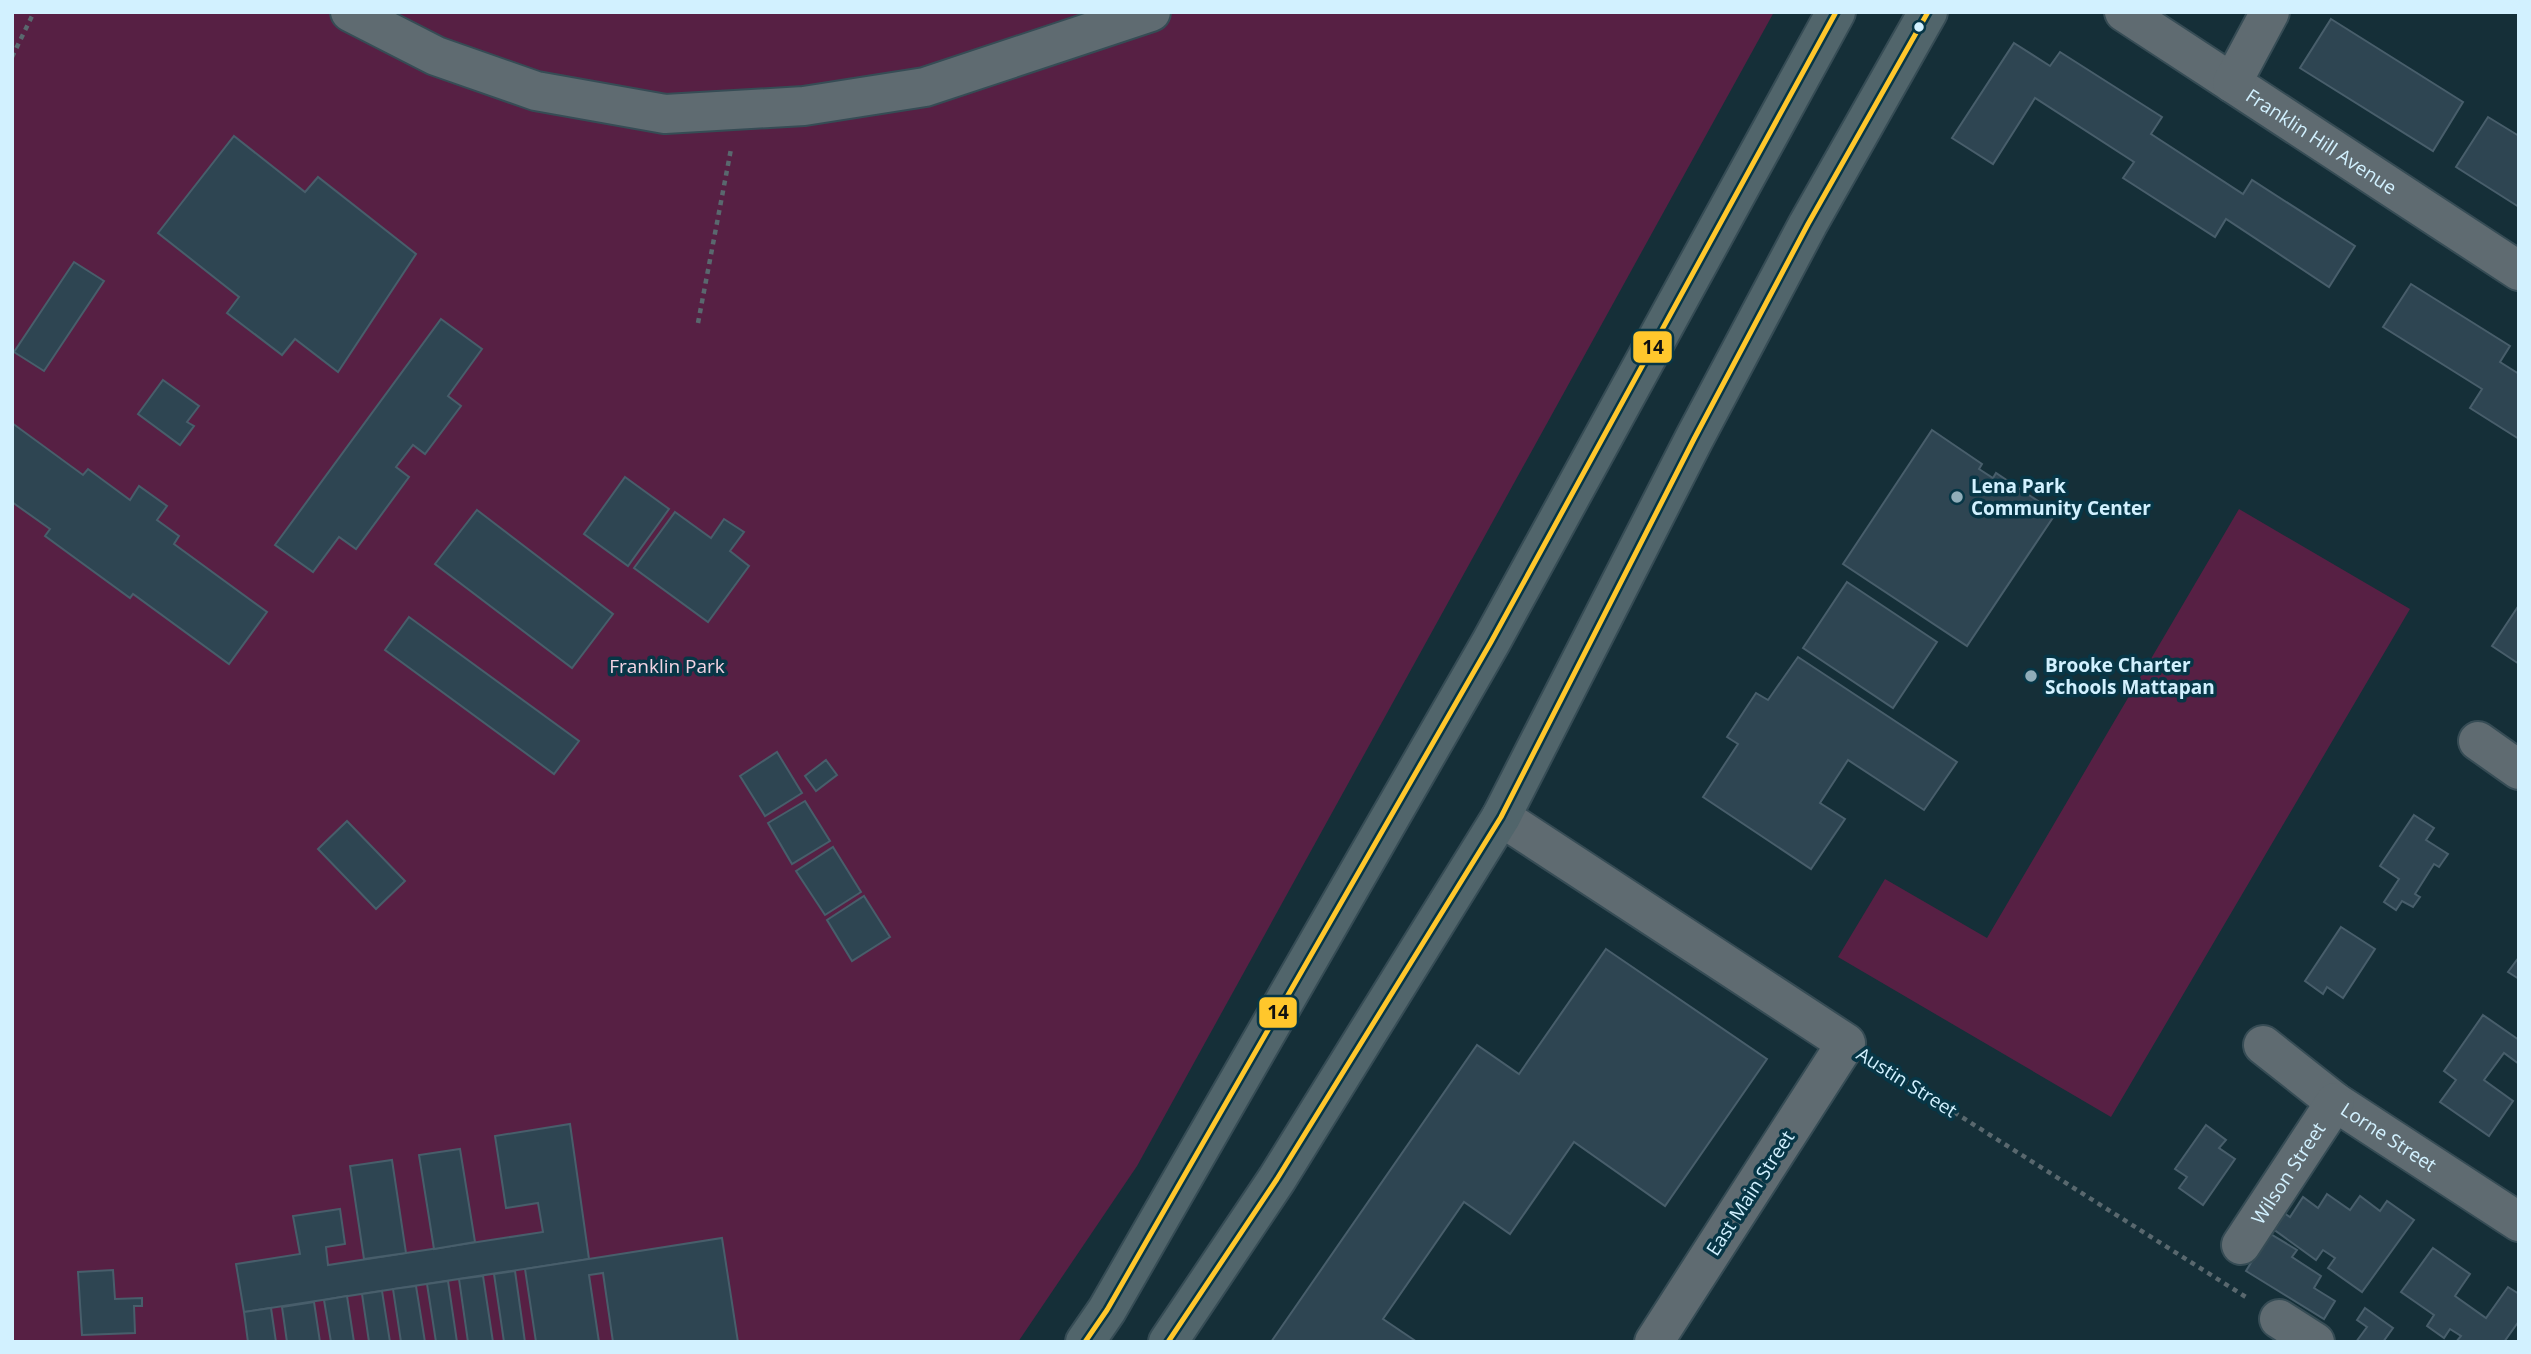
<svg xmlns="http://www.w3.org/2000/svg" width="2531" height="1354" viewBox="0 0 2531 1354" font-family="'Open Sans',sans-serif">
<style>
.green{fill:#572044}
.building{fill:#2e4552;stroke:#485e6b;stroke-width:2}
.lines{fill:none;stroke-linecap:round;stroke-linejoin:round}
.street-casing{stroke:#364c55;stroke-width:42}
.secondary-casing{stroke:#364c55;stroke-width:42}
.path{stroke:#59686e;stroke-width:4.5;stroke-dasharray:5 5;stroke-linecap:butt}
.street{stroke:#5f6b71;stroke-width:38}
.secondary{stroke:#51656b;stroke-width:38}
.bus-1-casing{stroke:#073646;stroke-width:10}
.bus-1{stroke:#ffc72c;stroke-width:5}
.bus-dot{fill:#d2f1ff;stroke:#073646;stroke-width:2.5}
.poi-dot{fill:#90adb9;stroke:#073646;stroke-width:2.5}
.labels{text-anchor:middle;stroke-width:7;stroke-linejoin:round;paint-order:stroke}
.street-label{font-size:19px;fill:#d2f1ff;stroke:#073646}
.poi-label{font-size:19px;font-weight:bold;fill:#d2f1ff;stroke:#073646;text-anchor:start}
.park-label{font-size:19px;fill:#f3d4e3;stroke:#073646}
.line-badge{stroke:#073646;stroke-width:2.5}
.pale-badge-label{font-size:19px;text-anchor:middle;font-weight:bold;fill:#111}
</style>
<rect width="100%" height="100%" fill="#152f38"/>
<g class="green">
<polygon points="12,12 1774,12 1137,1166 1018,1342 12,1342"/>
<polygon points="2239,509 2410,609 2111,1117 1838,957 1885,879 1987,938"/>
</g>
<g class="building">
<polygon points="2331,19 2463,102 2433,151 2300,68"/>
<polygon points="2014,43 2050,66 2060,52 2162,117 2151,134 2243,194 2252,180 2355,246 2329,287 2226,219 2215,237 2123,178 2134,162 2035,98 1993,164 1952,138"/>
<polygon points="2488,117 2519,136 2519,207 2456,167"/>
<polygon points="234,136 305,192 318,177 416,254 338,372 295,339 282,355 227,313 239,297 158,233"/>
<polygon points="74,262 104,281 44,371 14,352"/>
<polygon points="2411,284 2510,346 2500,362 2519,374 2519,439 2470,408 2482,389 2383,327"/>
<polygon points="441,319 482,349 448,396 461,406 425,454 413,445 396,467 409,477 356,549 339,537 313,572 275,545"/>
<polygon points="163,380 199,406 187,422 194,426 180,445 138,414"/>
<polygon points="12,423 83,475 88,469 130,500 139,486 167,506 157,520 179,536 174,544 267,612 229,664 133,594 130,598 45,536 50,529 12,502"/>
<polygon points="1932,430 1982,464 1979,469 1993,478 1996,473 2056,513 1967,646 1843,564"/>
<polygon points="625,477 669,509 628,566 584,534"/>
<polygon points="477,510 613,614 572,668 435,564"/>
<polygon points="675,512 711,538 724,519 744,532 730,551 749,566 708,622 634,568"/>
<polygon points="1847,582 1937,642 1893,708 1803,648"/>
<polygon points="2519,605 2519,664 2492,646"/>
<polygon points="409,617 579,741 554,774 385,650"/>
<polygon points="1798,657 1957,762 1924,810 1848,760 1820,803 1845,819 1811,869 1703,797 1738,744 1727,737 1756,693 1768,700"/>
<polygon points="777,752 802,793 765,816 740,776"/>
<polygon points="826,760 837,775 816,791 805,776"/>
<polygon points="805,801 830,841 792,864 768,823"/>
<polygon points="2414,815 2434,828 2426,840 2448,854 2439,867 2434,864 2415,894 2420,897 2413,907 2402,901 2396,910 2384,902 2399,879 2380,866"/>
<polygon points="347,821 405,881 376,909 318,849"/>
<polygon points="833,847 861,892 825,915 796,871"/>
<polygon points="864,896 890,937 852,961 827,920"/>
<polygon points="2341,927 2375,949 2343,998 2327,987 2323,994 2305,981"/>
<polygon points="1606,949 1767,1059 1665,1206 1574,1142 1510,1234 1464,1202 1383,1319 1417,1342 1271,1342 1477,1045 1519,1074"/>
<polygon points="2519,957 2519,979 2508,972"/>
<polygon points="2483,1015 2519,1040 2519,1064 2504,1053 2484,1080 2513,1101 2489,1136 2440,1102 2456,1080 2444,1071"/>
<polygon points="570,1124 589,1259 244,1312 236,1264 300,1254 293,1216 340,1209 345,1244 326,1247 328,1265 543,1232 538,1203 506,1208 495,1136"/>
<polygon points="2206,1125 2226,1140 2219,1148 2235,1159 2203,1205 2179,1188 2187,1177 2175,1169"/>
<polygon points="460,1149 475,1242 434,1249 419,1155"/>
<polygon points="392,1160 406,1253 364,1259 350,1166"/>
<polygon points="2327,1194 2350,1210 2360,1196 2380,1211 2387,1201 2414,1220 2362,1292 2328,1268 2335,1258 2323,1250 2316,1260 2273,1229 2284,1213 2290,1217 2303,1197 2318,1208"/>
<polygon points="2269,1233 2297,1250 2292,1257 2321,1276 2314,1288 2335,1301 2324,1319 2246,1271"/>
<polygon points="722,1238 738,1342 613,1342 603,1273 589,1275 599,1342 536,1342 525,1269"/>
<polygon points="2433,1248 2470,1274 2455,1296 2486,1318 2508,1287 2519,1294 2519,1321 2504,1342 2456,1342 2461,1336 2450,1329 2444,1338 2427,1326 2434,1315 2401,1292"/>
<polygon points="113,1270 115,1299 142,1298 142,1306 134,1306 135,1333 82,1335 78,1272"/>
<polygon points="515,1271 525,1342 504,1342 494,1274"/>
<polygon points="483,1276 493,1342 468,1342 459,1279"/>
<polygon points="448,1281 457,1342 436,1342 427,1284"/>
<polygon points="416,1286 425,1342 401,1342 393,1289"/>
<polygon points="382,1291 390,1342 369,1342 362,1294"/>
<polygon points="347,1296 354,1342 331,1342 324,1300"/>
<polygon points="314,1302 320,1342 287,1342 282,1307"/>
<polygon points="271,1308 276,1342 248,1342 244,1312"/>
<polygon points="2365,1308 2393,1328 2383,1342 2356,1342 2367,1327 2357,1320"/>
</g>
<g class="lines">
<defs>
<g id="street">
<polyline points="350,12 436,56 536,91 665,114 804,106 925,87 1151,12"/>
<path id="s1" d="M 2124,12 L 2519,271"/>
<polyline points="2232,83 2270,12"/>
<polyline points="2478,741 2519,770"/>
<polyline points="1501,817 1846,1043 1654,1342"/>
<path id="s2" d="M 2263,1045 L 2335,1102 L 2519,1222"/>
<path id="s3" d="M 2241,1245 L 2335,1102"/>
<polyline points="2279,1319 2315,1342"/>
</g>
<g id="secondary">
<polyline points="1085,1342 1107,1310 1491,642 1836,12"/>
<polyline points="1168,1342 1277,1179 1501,817 1694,439 1808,224 1928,12"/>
</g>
</defs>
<use href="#street" class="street-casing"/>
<use href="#secondary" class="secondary-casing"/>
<g class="path">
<polyline points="12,57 34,12"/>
<polyline points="698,323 731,149"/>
<polyline points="1878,1064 2249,1299"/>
</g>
<use href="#street" class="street"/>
<use href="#secondary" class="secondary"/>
<defs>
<g id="bus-1">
<polyline points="1085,1342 1107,1310 1491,642 1836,12"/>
<polyline points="1168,1342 1277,1179 1501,817 1694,439 1808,224 1928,12"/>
</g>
</defs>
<use href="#bus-1" class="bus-1-casing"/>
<use href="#bus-1" class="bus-1"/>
</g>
<circle class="bus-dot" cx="1919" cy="27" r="6"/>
<g class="poi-dot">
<circle cx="1957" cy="497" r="7"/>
<circle cx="2031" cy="676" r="7"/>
</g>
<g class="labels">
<g class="street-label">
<text dy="7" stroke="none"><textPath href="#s1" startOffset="236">Franklin Hill Avenue</textPath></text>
<text transform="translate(1907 1082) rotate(32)" y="7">Austin Street</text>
<text dy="7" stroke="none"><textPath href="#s2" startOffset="156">Lorne Street</textPath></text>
<text dy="7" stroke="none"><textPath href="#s3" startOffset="86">Wilson Street</textPath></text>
<text transform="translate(1750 1193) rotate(-57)" y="7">East Main Street</text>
</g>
<g class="poi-label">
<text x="1971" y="493">Lena Park<tspan x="1971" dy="22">Community Center</tspan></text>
<text x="2045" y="672">Brooke Charter<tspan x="2045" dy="22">Schools Mattapan</tspan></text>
</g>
<g class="park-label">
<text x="667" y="673">Franklin Park</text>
</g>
</g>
<g class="line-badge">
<rect x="1632" y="330" width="41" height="34" rx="7" fill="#ffc72c"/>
<rect x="1258" y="996" width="40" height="33" rx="7" fill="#ffc72c"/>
</g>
<g class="pale-badge-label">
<text x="1653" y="354">14</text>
<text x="1278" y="1019">14</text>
</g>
<rect width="2531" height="1354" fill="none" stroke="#d2f1ff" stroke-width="28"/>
</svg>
